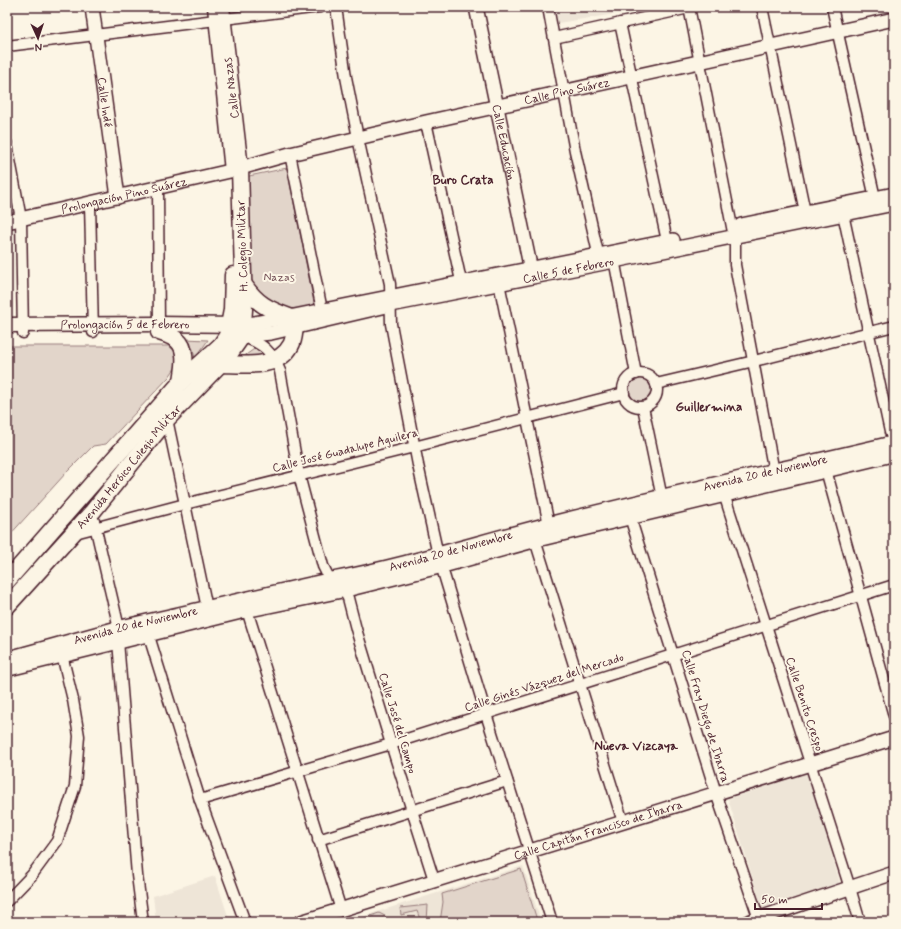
<svg xmlns="http://www.w3.org/2000/svg" width="901" height="929" viewBox="0 0 901 929" font-family="Mynerve,sans-serif">
<style>
.built{fill:#eee5d7}
.green{fill:#e2d5ca;stroke:#967a7a}
.garden{fill:url(#garden-furrows);stroke:#967a7a}
.lines{fill:none;stroke-linecap:round;stroke-linejoin:round}
.minor-casing{stroke:#4a1f2b;stroke-width:13}
.tertiary-casing{stroke:#4a1f2b;stroke-width:16}
.secondary-casing{stroke:#4a1f2b;stroke-width:17}
.primary-casing{stroke:#4a1f2b;stroke-width:19}
.minor{stroke:#fcf5e5;stroke-width:10}
.tertiary{stroke:#fcf5e5;stroke-width:13}
.secondary{stroke:#fcf5e5;stroke-width:14}
.primary{stroke:#fcf5e5;stroke-width:16}
.labels{text-anchor:middle;stroke-width:4;stroke-linejoin:round;paint-order:stroke}
.street-label{font-size:12px;fill:#4a1f2b;stroke:#fcf5e5}
.park-label{font-size:12px;fill:#704c53;stroke:#fcf5e5}
.neighbourhood-label{font-size:13px;font-weight:bold;fill:#4a1f2b;stroke:#fcf5e5}
</style>
<defs>
<pattern id="garden-furrows" width="10" height="10" patternUnits="userSpaceOnUse"><rect width="10" height="10" fill="#e2d5ca"/><path d="M-1 1l2-2M0 10L10 0M9 11l2-2" fill="none" stroke="#c3b6ae"/></pattern>
</defs>
<rect width="100%" height="100%" fill="#fcf5e5"/>
<filter id="ink" filterUnits="userSpaceOnUse"><feTurbulence type="fractalNoise" baseFrequency=".025" numOctaves="2"/><feDisplacementMap in="SourceGraphic" scale="8" xChannelSelector="R" yChannelSelector="G"/><feConvolveMatrix kernelMatrix="1 2 1 2 8 2 1 2 1" color-interpolation-filters="sRGB"/></filter>
<g filter="url(#ink)">
<g class="built">
<polygon points="555,7 659,7 558,23"/>
<polygon points="808,773 840,883 762,908 728,799"/>
<polygon points="523,866 541,922 345,922"/>
<polygon points="215,876 230,922 156,922 153,896"/>
</g>
<g class="green">
<polygon points="287,168 315,308 290,311 251,289 246,188 249,176"/>
<polygon points="185,339 208,340 195,359 193,349"/>
<polygon points="7,346 169,346 177,353 179,362 169,377 106,444 93,446 66,473 7,538"/>
<polygon points="257,347 266,356 243,357"/>
<circle cx="641" cy="390" r="12"/>
<polygon points="521,869 537,920 530,922 440,922 443,902 442,894"/>
<polygon points="428,905 427,922 421,922 417,911 401,915 400,908"/>
</g>
<polygon class="garden" points="379,913 385,916 387,922 352,922"/>
<g class="lines">
<defs>
<g id="minor">
<polyline points="213,7 230,171"/>
<polyline points="336,7 346,77 358,138 390,284 391,324 418,465 438,555 486,714 552,922"/>
<polyline points="548,7 575,151 600,262"/>
<polyline points="689,7 732,227 735,242 735,265 774,472"/>
<polyline points="762,7 805,212"/>
<polyline points="832,7 875,198"/>
<polyline points="620,23 667,241"/>
<polyline points="554,38 689,8"/>
<polyline points="7,46 320,7"/>
<polyline points="426,122 461,281"/>
<polyline points="7,144 21,219 23,333"/>
<polyline points="290,154 322,310"/>
<polyline points="158,188 159,330"/>
<polyline points="90,203 93,332"/>
<polyline points="842,209 890,432 894,443"/>
<polyline points="613,254 636,374"/>
<polyline points="499,283 549,525"/>
<path d="M 243,337 C 263,343 272,352 280,371 L 299,475 L 323,566 L 330,580 L 342,587 L 348,598 L 356,629 L 391,744 L 434,880"/>
<circle cx="640" cy="390" r="17"/>
<polyline points="656,384 754,361 894,326"/>
<polyline points="643,407 662,498"/>
<polyline points="167,419 207,608"/>
<polyline points="826,470 894,716"/>
<polyline points="724,494 850,888 860,922"/>
<polyline points="630,517 716,793 760,922"/>
<polyline points="94,521 119,628"/>
<polyline points="75,533 185,504 414,447 624,393"/>
<polyline points="535,540 623,822"/>
<polyline points="247,610 341,910"/>
<polyline points="148,633 200,800 245,922"/>
<polyline points="118,641 137,875 143,922"/>
<polyline points="200,800 391,744 894,585"/>
<polyline points="318,840 507,781"/>
<polyline points="7,901 32,875 57,841 75,786 79,736 73,700 62,655"/>
</g>
<g id="tertiary">
<path id="s1" d="M 92,7 L 118,197"/>
<path id="s2" d="M 476,7 L 532,275"/>
<path id="s3" d="M 7,222 L 230,171 L 290,154 L 426,122 L 894,19"/>
<polyline points="741,225 894,194"/>
<polyline points="243,325 289,317 673,240"/>
<path id="s4" d="M 242,336 L 271,333 L 391,305 L 614,261 L 894,204"/>
<path id="s5" d="M 301,922 L 894,738"/>
<polyline points="748,922 894,873"/>
</g>
<g id="secondary">
<path id="s6" d="M 7,325 L 158,324 L 239,325"/>
<path id="s7" d="M 7,659 L 119,628 L 330,580 C 404,566 476,543 550,524 C 664,495 779,470 894,443"/>
<polyline points="7,669 247,610 344,590 441,566 535,540 894,454"/>
</g>
<g id="primary">
<path d="M 244,285 C 257,304 268,309 289,317"/>
<path d="M 159,332 C 165,334 172,336 177,340 C 188,349 184,368 182,381"/>
<path d="M 219,364 C 243,364 278,370 291,345 C 294,340 294,333 295,327"/>
<polyline points="7,581 182,381 221,345 227,336 232,310 233,275"/>
<path id="s8" d="M 7,606 L 93,511 L 167,419 L 228,356 L 242,336 L 244,310 L 240,168 L 221,7"/>
</g>
</defs>
<use href="#minor" class="minor-casing"/>
<use href="#tertiary" class="tertiary-casing"/>
<use href="#secondary" class="secondary-casing"/>
<use href="#primary" class="primary-casing"/>
<use href="#minor" class="minor"/>
<use href="#tertiary" class="tertiary"/>
<use href="#secondary" class="secondary"/>
<use href="#primary" class="primary"/>
</g>
</g>
<g class="labels">
<g class="street-label">
<text transform="translate(231 88) rotate(-97)" y="4">Calle Nazas</text>
<text dy="4" stroke="none"><textPath href="#s3" startOffset="575">Calle Pino Suárez</textPath></text>
<text dy="4" stroke="none"><textPath href="#s1" startOffset="96">Calle Indé</textPath></text>
<text dy="4" stroke="none"><textPath href="#s2" startOffset="138">Calle Educación</textPath></text>
<text dy="4" stroke="none"><textPath href="#s3" startOffset="120">Prolongación Pino Suárez</textPath></text>
<text transform="translate(242 246) rotate(-92)" y="4">H. Colegio Militar</text>
<text dy="4" stroke="none"><textPath href="#s4" startOffset="333">Calle 5 de Febrero</textPath></text>
<text dy="4" stroke="none"><textPath href="#s6" startOffset="118">Prolongación 5 de Febrero</textPath></text>
<text transform="translate(345 450) rotate(-14)" y="4">Calle José Guadalupe Aguilera</text>
<text dy="4" stroke="none"><textPath href="#s8" startOffset="185">Avenida Heróico Colegio Militar</textPath></text>
<text dy="4" stroke="none"><textPath href="#s7" startOffset="781">Avenida 20 de Noviembre</textPath></text>
<text dy="4" stroke="none"><textPath href="#s7" startOffset="457">Avenida 20 de Noviembre</textPath></text>
<text dy="4" stroke="none"><textPath href="#s7" startOffset="133">Avenida 20 de Noviembre</textPath></text>
<text transform="translate(544 682) rotate(-18)" y="4">Calle Ginés Vázquez del Mercado</text>
<text transform="translate(805 704) rotate(72)" y="4">Calle Benito Crespo</text>
<text transform="translate(706 716) rotate(73)" y="4">Calle Fray Diego de Ibarra</text>
<text transform="translate(398 723) rotate(73)" y="4">Calle José del Campo</text>
<text dy="4" stroke="none"><textPath href="#s5" startOffset="311">Calle Capitán Francisco de Ibarra</textPath></text>
</g>
<g class="park-label">
<text x="279" y="281">Nazas</text>
</g>
<g class="neighbourhood-label">
<text x="463" y="184">Buro Crata</text>
<text x="709" y="411">Guillermina</text>
<text x="636" y="750">Nueva Vizcaya</text>
</g>
</g>
<rect width="901" height="929" fill="none" stroke="#fcf5e5" stroke-width="24"/>
<rect x="12" y="12" width="877" height="905" fill="none" stroke="#4a1f2b" stroke-width="1.5" filter="url(#ink)"/>
<g transform="translate(38 38) rotate(177)" stroke="#fcf5e5" stroke-width="3" paint-order="stroke">
<path d="M0-3L7 15L0 10L-7 15Z" fill="#4a1f2b"/>
<text y="-6" font-size="11" font-weight="bold" text-anchor="middle" fill="#4a1f2b">N</text>
</g>
<path d="M755 903v6h67v-6" fill="none" stroke="#4a1f2b" stroke-width="2"/>
<text x="761" y="903" font-size="12" fill="#4a1f2b" stroke="#fcf5e5" stroke-width="3" paint-order="stroke">50 m</text>
</svg>
